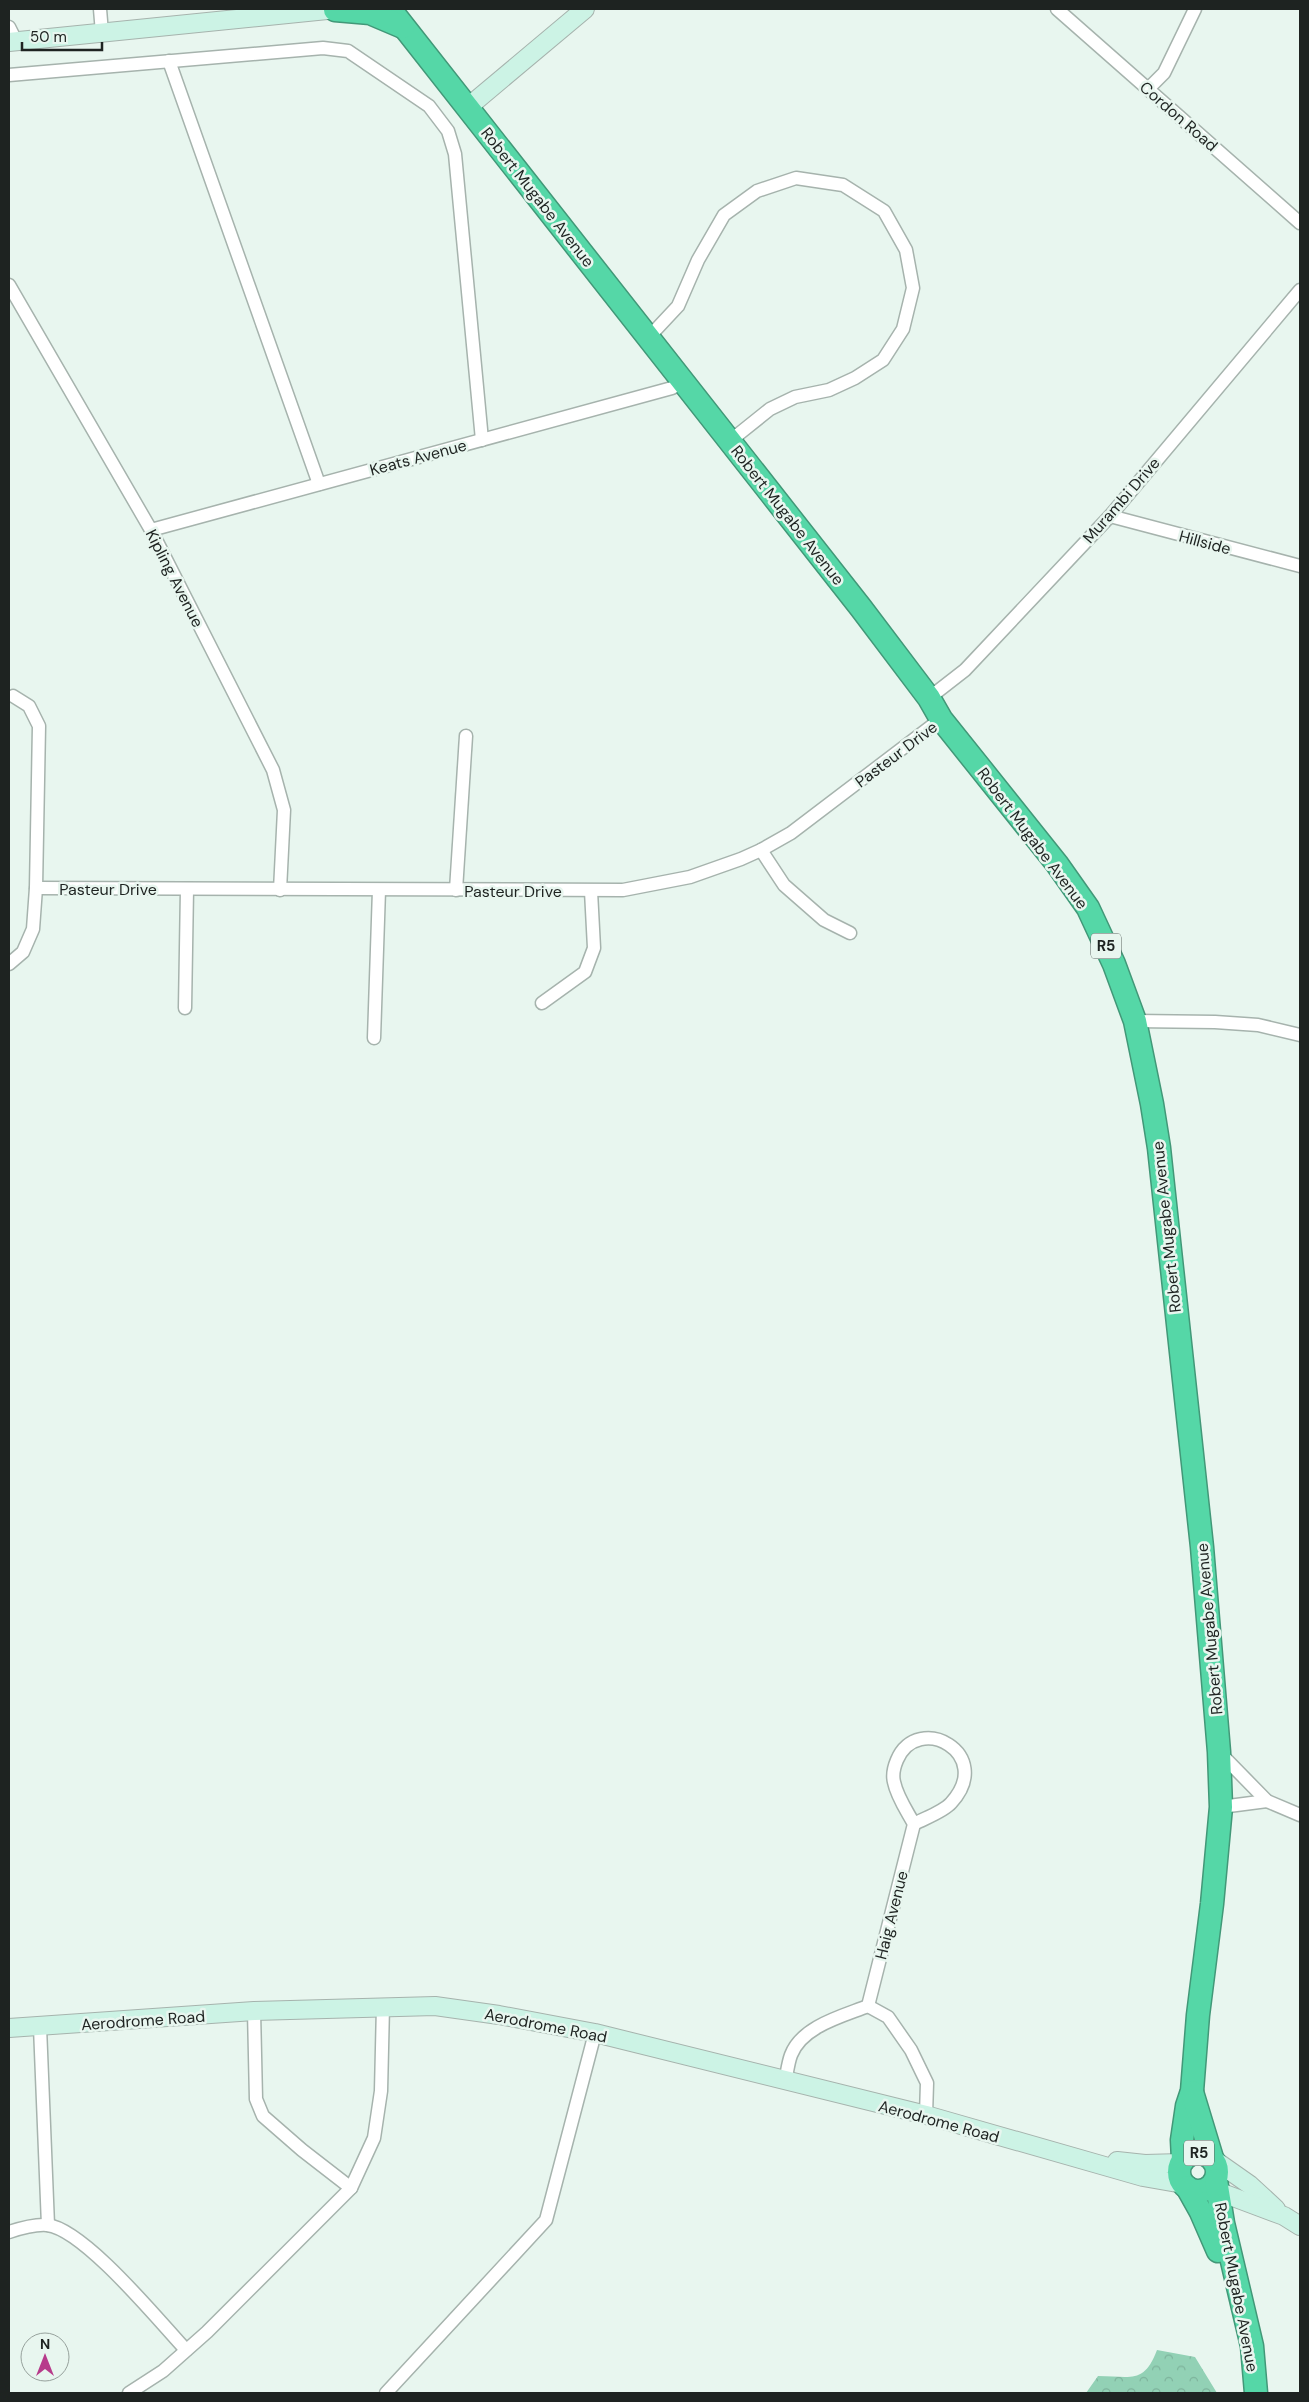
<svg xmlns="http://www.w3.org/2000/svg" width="1309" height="2402" viewBox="0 0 1309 2402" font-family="'DM Sans',sans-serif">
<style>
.park{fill:url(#park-crowns)}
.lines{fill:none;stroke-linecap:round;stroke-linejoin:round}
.street-casing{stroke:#a6b3ad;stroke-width:15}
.secondary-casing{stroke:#a6b3ad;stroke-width:20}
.highway-casing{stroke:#429878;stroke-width:25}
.street{stroke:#fff;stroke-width:12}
.secondary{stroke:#ccf3e5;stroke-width:18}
.highway{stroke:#55d7a7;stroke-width:22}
.labels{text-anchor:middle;stroke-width:5;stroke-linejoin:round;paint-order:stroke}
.shield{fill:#e8f6ef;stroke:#5b625f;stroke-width:1}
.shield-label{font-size:15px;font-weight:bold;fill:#1e2321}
.street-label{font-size:16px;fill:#1e2321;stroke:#e8f6ef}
</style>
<defs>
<pattern id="park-crowns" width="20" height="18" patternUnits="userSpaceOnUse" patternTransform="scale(1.25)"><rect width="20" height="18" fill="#92d1b5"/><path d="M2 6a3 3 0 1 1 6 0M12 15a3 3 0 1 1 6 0" fill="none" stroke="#7db39b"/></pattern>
</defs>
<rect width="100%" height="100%" fill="#e8f6ef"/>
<path class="park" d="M 1157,2350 L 1195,2357 L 1217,2393 L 1086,2393 L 1098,2376 C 1130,2376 1144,2385 1157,2350 Z"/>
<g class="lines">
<defs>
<g id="street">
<polyline points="100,9 102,33"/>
<polyline points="1057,9 1300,223"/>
<polyline points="9,27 16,41"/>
<polyline points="169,61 319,484"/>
<polyline points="9,75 323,48 348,51 429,106 448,131 455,154 482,440"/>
<polyline points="1148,89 1164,73 1195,9"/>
<polyline points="9,285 151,530 273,770 284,810 280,890"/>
<polyline points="649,337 678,306 698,260 724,215 757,191 796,178 843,185 884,211 906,250 913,288 903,329 883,360 855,378 829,390 795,397 770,409 730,441"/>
<polyline points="1110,516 1300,566"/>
<polyline points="151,530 672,388 684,382"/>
<polyline points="929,698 965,670 1110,516 1300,290"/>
<polyline points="761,850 784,885 824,920 850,933"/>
<polyline points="36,888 623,890 690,877 741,859 761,850 791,833 941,719"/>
<polyline points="456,890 466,736"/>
<polyline points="9,964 23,952 33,929 36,888 39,726 29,706 13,696"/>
<polyline points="542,1003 585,972 594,948 591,891"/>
<polyline points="185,1008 187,889"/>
<polyline points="1135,1021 1215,1022 1258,1025 1300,1035"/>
<polyline points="374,1038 379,890"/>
<polyline points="1219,1752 1267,1801 1300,1815"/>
<polyline points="1221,1807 1267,1801"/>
<path d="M 868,2006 L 914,1824 C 907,1811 897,1797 894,1782 C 892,1774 894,1767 897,1760 C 918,1711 996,1754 951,1803 C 943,1812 925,1818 914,1824"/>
<polyline points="254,2011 256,2099 263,2116 302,2150 351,2188"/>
<polyline points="40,2027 48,2225"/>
<path d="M 785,2082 C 787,2073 788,2063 791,2055 C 802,2026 843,2016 868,2006 L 888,2017 L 911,2050 L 927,2083 L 926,2115"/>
<path d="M 9,2232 C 21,2228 34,2224 47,2225 C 84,2229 159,2321 186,2350"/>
<polyline points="129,2393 163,2371 207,2332 351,2188 374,2138 381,2091 383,2006"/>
<polyline points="386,2393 546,2220 595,2033"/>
</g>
<g id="secondary">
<polyline points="9,42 337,9"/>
<polyline points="467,108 585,9"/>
<polyline points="9,2028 254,2011 435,2006 499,2015 595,2033 926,2115 1143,2177 1183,2184"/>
<polyline points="1213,2159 1250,2185 1276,2209"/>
<polyline points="1117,2161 1145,2164 1181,2163"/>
<polyline points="1209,2188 1284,2216 1300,2226"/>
</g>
<g id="highway">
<polyline points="390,9 861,608 929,698 941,719 1057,864 1088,908 1114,964 1135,1021 1152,1104 1159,1148 1202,1547 1219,1752 1221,1807 1212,1904 1198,2015 1192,2091 1187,2106 1182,2140 1183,2160"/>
<polyline points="335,10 370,13 403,27"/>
<polyline points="1192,2092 1212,2158"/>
<circle cx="1198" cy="2172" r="19"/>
<polyline points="1216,2180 1223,2223 1252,2346 1256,2393"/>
<polyline points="1187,2187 1201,2212 1218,2251"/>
</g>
</defs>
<use href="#street" class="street-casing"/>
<use href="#secondary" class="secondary-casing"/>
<use href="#highway" class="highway-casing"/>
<use href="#street" class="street"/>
<use href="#secondary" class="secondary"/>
<use href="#highway" class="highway"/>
</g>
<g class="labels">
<g class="shield">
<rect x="1091" y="933.5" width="30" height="25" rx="4"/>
<rect x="1184" y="2140.5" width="30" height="25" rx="4"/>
</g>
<g class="shield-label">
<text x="1106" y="951">R5</text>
<text x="1199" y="2158">R5</text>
</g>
<g class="street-label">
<text transform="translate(1179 116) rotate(41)" y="6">Cordon Road</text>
<text transform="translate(538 197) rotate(52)" y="6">Robert Mugabe Avenue</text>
<text transform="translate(418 457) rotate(-15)" y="6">Keats Avenue</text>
<text transform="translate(1121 500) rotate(-49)" y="6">Murambi Drive</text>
<text transform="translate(788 515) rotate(52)" y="6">Robert Mugabe Avenue</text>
<text transform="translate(1205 542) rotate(15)" y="6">Hillside</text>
<text transform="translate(175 578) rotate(63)" y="6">Kipling Avenue</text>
<text transform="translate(896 754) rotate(-37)" y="6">Pasteur Drive</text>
<text transform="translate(1033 838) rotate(53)" y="6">Robert Mugabe Avenue</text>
<text x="108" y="895">Pasteur Drive</text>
<text x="513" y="897">Pasteur Drive</text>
<text transform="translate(1166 1227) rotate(-96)" y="6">Robert Mugabe Avenue</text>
<text transform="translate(1209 1629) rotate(-95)" y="6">Robert Mugabe Avenue</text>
<text transform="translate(891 1915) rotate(-76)" y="6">Haig Avenue</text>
<text transform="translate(143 2020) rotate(-4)" y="6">Aerodrome Road</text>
<text transform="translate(546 2025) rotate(11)" y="6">Aerodrome Road</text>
<text transform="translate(939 2121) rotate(15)" y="6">Aerodrome Road</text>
<text transform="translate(1237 2287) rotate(79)" y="6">Robert Mugabe Avenue</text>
</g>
</g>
<rect width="1309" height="2402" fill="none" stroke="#1e2321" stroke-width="20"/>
<g transform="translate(45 2357)"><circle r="24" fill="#e8f6ef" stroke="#97a29d"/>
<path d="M0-4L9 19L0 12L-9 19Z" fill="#b73b8b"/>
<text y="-8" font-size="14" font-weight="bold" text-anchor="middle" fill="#1e2321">N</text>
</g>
<path d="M22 42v8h80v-8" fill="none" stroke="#1e2321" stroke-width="2.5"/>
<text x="30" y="42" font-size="15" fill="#1e2321" stroke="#e8f6ef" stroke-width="4" paint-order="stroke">50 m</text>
</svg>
